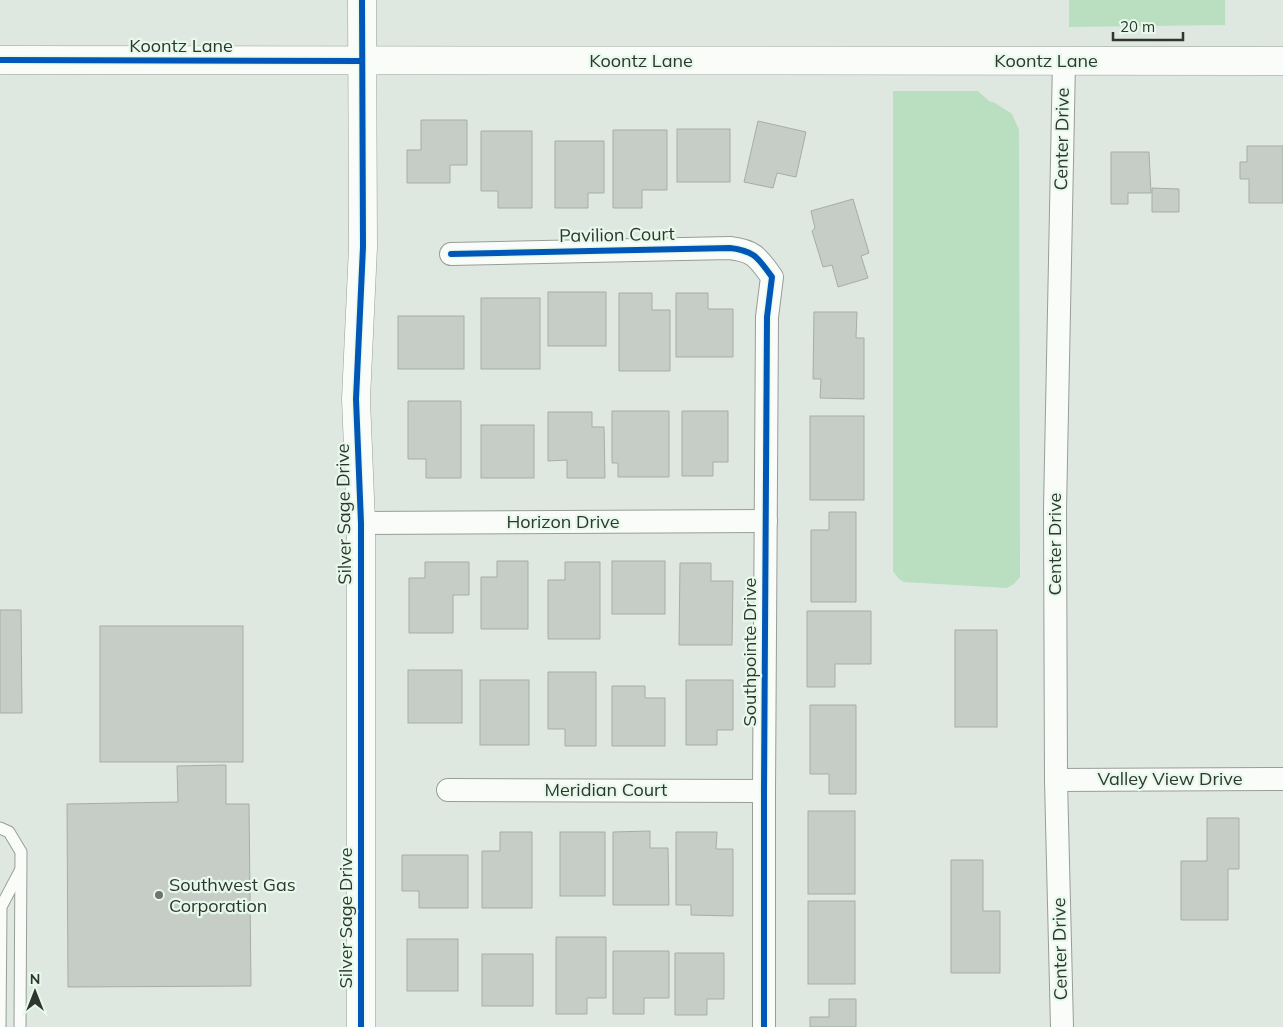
<svg xmlns="http://www.w3.org/2000/svg" width="1283" height="1027" viewBox="0 0 1283 1027" font-family="Mulish,sans-serif">
<style>
.green{fill:#b9dec0}
.building{fill:#c6cdc7;stroke:#a5ada7}
.lines{fill:none;stroke-linecap:round;stroke-linejoin:round}
.lane-casing{stroke:#979e98;stroke-width:13}
.street-casing{stroke:#979e98;stroke-width:24}
.secondary-casing{stroke:#979e98;stroke-width:29}
.lane{stroke:#fafcfa;stroke-width:11}
.street{stroke:#fafcfa;stroke-width:22}
.secondary{stroke:#fafcfa;stroke-width:28}
.cycleway-casing{stroke:#e7f9ea;stroke-width:9}
.cycleway{stroke:#0057b8;stroke-width:6}
.poi-dot{fill:#6c746e;stroke:#e7f9ea;stroke-width:2}
.labels{text-anchor:middle;stroke-width:4.5;stroke-linejoin:round;paint-order:stroke}
.street-label{font-size:18px;fill:#2f3630;stroke:#e7f9ea}
.poi-label{font-size:18px;fill:#2f3630;stroke:#e7f9ea;text-anchor:start}
</style>
<rect width="100%" height="100%" fill="#dee8e0"/>
<g class="green">
<polygon points="1069,0 1225,0 1225,25 1069,27"/>
<polygon points="893,91 978,91 989,101 995,103 1012,114 1019,130 1020,577 1014,584 1007,588 904,582 899,579 893,571"/>
</g>
<g class="building">
<polygon points="421,120 467,120 467,165 450,165 450,183 407,183 407,150 421,150"/>
<polygon points="758,121 806,132 796,177 777,173 773,188 744,182"/>
<rect x="677" y="129" width="53" height="53"/>
<polygon points="613,130 667,130 667,190 642,190 642,208 613,208"/>
<polygon points="481,131 532,131 532,208 498,208 498,191 481,191"/>
<polygon points="555,141 604,141 604,193 588,193 588,208 555,208"/>
<polygon points="1247,146 1283,146 1283,203 1249,203 1249,179 1240,179 1240,162 1247,162"/>
<polygon points="1111,152 1149,152 1151,193 1128,193 1128,204 1111,204"/>
<polygon points="1152,188 1179,189 1179,212 1152,212"/>
<polygon points="853,199 869,253 861,256 868,278 838,287 832,265 823,267 812,231 815,228 811,211"/>
<rect x="548" y="292" width="58" height="54"/>
<polygon points="619,293 652,293 652,310 670,310 670,371 619,371"/>
<polygon points="676,293 708,293 708,309 733,309 733,357 676,357"/>
<rect x="481" y="298" width="59" height="71"/>
<polygon points="814,312 857,312 856,338 864,338 864,399 820,398 821,379 813,379"/>
<rect x="398" y="316" width="66" height="53"/>
<polygon points="408,401 461,401 461,478 426,478 426,459 408,459"/>
<polygon points="612,411 669,411 669,477 618,477 618,463 612,463"/>
<polygon points="682,411 728,411 728,462 713,462 713,476 682,476"/>
<polygon points="548,412 592,412 592,427 604,427 605,478 567,478 567,460 548,461"/>
<rect x="810" y="416" width="54" height="84"/>
<rect x="481" y="425" width="53" height="53"/>
<polygon points="829,512 856,512 856,602 811,602 811,530 829,530"/>
<polygon points="497,561 528,561 528,629 481,629 481,577 497,577"/>
<rect x="612" y="561" width="53" height="53"/>
<polygon points="425,562 469,562 469,595 453,595 453,633 409,633 409,578 425,578"/>
<polygon points="565,562 600,562 600,639 548,639 548,580 565,580"/>
<polygon points="680,563 711,563 711,581 733,581 732,645 679,645"/>
<polygon points="0,610 21,610 22,713 0,713"/>
<polygon points="807,611 871,611 871,664 835,664 835,687 807,687"/>
<rect x="100" y="626" width="143" height="136"/>
<rect x="955" y="630" width="42" height="97"/>
<rect x="408" y="670" width="54" height="53"/>
<polygon points="548,672 596,672 596,746 565,746 565,729 548,729"/>
<rect x="480" y="680" width="49" height="65"/>
<polygon points="686,680 733,680 733,730 717,730 717,745 686,745"/>
<polygon points="612,686 645,686 645,698 665,698 665,746 612,746"/>
<polygon points="810,705 856,705 856,794 829,794 829,774 810,774"/>
<polygon points="226,765 226,804 249,804 251,986 68,987 67,804 178,802 177,766"/>
<rect x="808" y="811" width="47" height="83"/>
<polygon points="1207,818 1239,818 1239,869 1228,869 1228,920 1181,920 1181,861 1207,861"/>
<polygon points="650,831 650,848 668,848 669,905 613,905 613,832"/>
<polygon points="500,832 532,832 532,908 482,908 482,851 500,851"/>
<rect x="560" y="832" width="45" height="64"/>
<polygon points="676,832 717,832 716,849 733,849 733,916 691,915 691,905 676,905"/>
<polygon points="402,855 468,855 468,908 419,908 419,891 402,891"/>
<polygon points="951,860 983,860 983,911 1000,911 1000,973 951,973"/>
<rect x="808" y="901" width="47" height="83"/>
<polygon points="556,937 606,937 606,998 587,998 587,1014 556,1014"/>
<rect x="407" y="939" width="51" height="52"/>
<polygon points="613,951 669,951 669,998 644,998 644,1014 613,1014"/>
<polygon points="675,953 724,953 724,999 707,999 707,1015 675,1015"/>
<rect x="482" y="954" width="51" height="52"/>
<polygon points="829,999 856,999 856,1027 810,1027 810,1017 829,1017"/>
</g>
<g class="lines">
<defs>
<g id="lane">
<polyline points="0,828 9,832 21,852 20,1027"/>
<polyline points="0,1027 1,907 20,871"/>
</g>
<g id="street">
<path d="M 451,254 L 730,248 C 755,251 758,258 772,277 L 767,317 L 764,791 L 764,1027"/>
<polyline points="361,523 766,521"/>
<polyline points="1056,780 1283,779"/>
<polyline points="448,790 764,791"/>
<polyline points="1062,1027 1056,780 1055,510 1064,61"/>
</g>
<g id="secondary">
<polyline points="0,60 1283,61"/>
<polyline points="361,1027 361,523 356,399 363,247 362,0"/>
</g>
</defs>
<use href="#lane" class="lane-casing"/>
<use href="#street" class="street-casing"/>
<use href="#secondary" class="secondary-casing"/>
<use href="#lane" class="lane"/>
<use href="#street" class="street"/>
<use href="#secondary" class="secondary"/>
<defs>
<g id="cycleway">
<polyline points="0,60 361,61"/>
<path d="M 451,254 L 730,248 C 755,251 758,258 772,277 L 767,317 L 764,791 L 764,1027"/>
<polyline points="361,1027 361,523 356,399 363,247 362,0"/>
</g>
</defs>
<use href="#cycleway" class="cycleway-casing"/>
<use href="#cycleway" class="cycleway"/>
</g>
<circle class="poi-dot" cx="159" cy="895" r="5"/>
<g class="labels">
<g class="street-label">
<text x="181" y="52">Koontz Lane</text>
<text x="641" y="67">Koontz Lane</text>
<text x="1046" y="67">Koontz Lane</text>
<text transform="translate(1062 139) rotate(-89)" y="6">Center Drive</text>
<text transform="translate(617 235) rotate(-1)" y="6">Pavilion Court</text>
<text transform="translate(344 514) rotate(-91)" y="6">Silver Sage Drive</text>
<text x="563" y="528">Horizon Drive</text>
<text transform="translate(1055 544) rotate(-90)" y="6">Center Drive</text>
<text transform="translate(750 652) rotate(-90)" y="6">Southpointe Drive</text>
<text x="1170" y="785">Valley View Drive</text>
<text x="606" y="796">Meridian Court</text>
<text transform="translate(346 918) rotate(-90)" y="6">Silver Sage Drive</text>
<text transform="translate(1060 949) rotate(-91)" y="6">Center Drive</text>
</g>
<g class="poi-label">
<text x="169" y="891">Southwest Gas<tspan x="169" dy="21">Corporation</tspan></text>
</g>
</g>
<g transform="translate(35 992)" stroke="#e7f9ea" stroke-width="4" paint-order="stroke">
<path d="M0-4L9 19L0 12L-9 19Z" fill="#2f3630"/>
<text y="-8" font-size="14" font-weight="bold" text-anchor="middle" fill="#2f3630">N</text>
</g>
<path d="M1113 32v8h70v-8" fill="none" stroke="#2f3630" stroke-width="2.5"/>
<text x="1120" y="32" font-size="15" fill="#2f3630" stroke="#e7f9ea" stroke-width="4" paint-order="stroke">20 m</text>
</svg>
